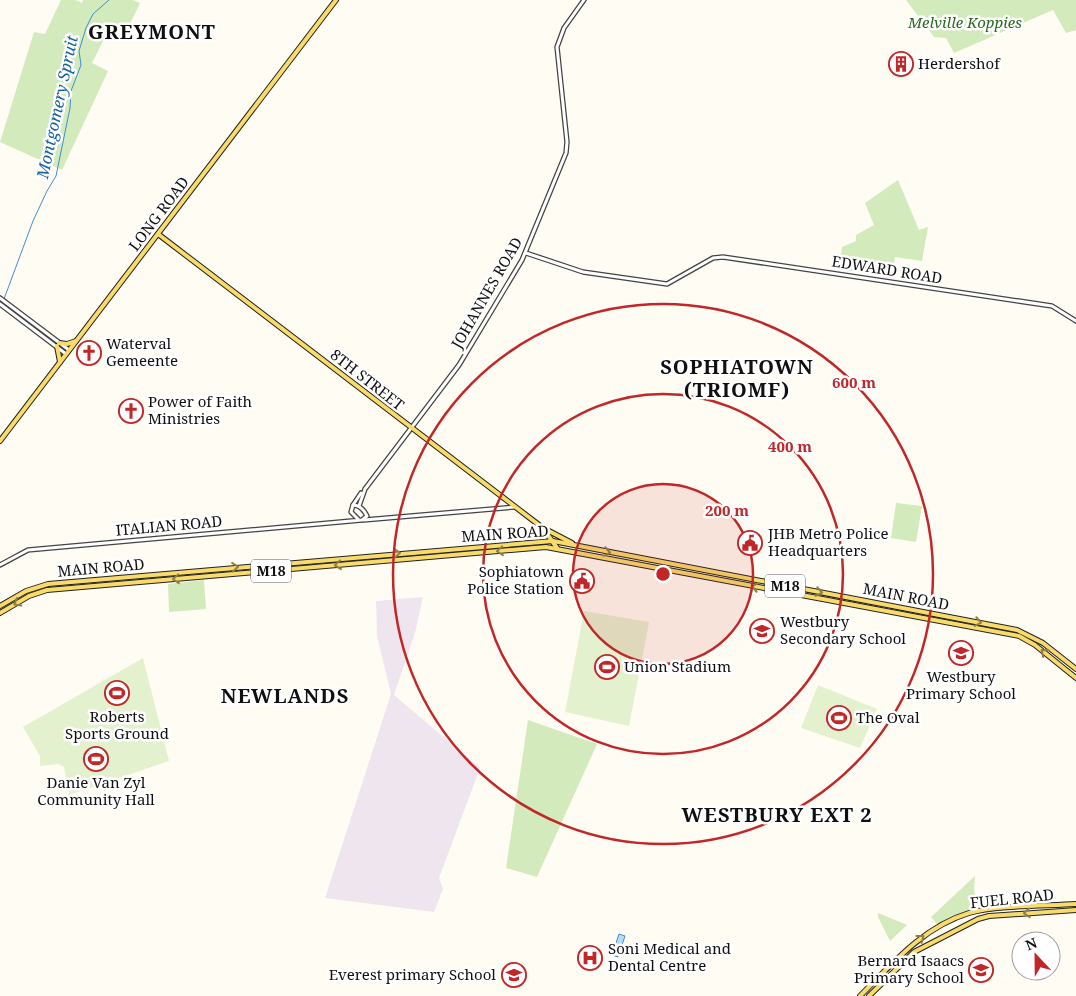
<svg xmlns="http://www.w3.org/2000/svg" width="1076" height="996" viewBox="0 0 1076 996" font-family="'Noto Serif',serif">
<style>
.industrial{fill:#eee5ee}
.green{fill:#d2eabc}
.pitch{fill:#e4f1ce}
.water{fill:#b8dcf6;stroke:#3f8fcd}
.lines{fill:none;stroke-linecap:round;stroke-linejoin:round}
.stream{stroke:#3f8fcd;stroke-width:1}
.minor-casing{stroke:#434343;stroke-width:5.5}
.major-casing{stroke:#212121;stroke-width:6}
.minor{stroke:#fff;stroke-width:3}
.major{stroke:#f8db6b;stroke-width:4}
.oneway{stroke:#908042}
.ring{fill:none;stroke:#c12728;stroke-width:2.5}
.labels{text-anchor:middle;stroke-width:5;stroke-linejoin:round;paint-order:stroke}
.shield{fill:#fff;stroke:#585858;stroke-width:1}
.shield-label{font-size:14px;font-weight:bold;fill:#101010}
.park-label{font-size:15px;font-style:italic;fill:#2b691f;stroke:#fff}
.poi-label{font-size:15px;fill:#101010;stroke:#fff;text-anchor:start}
.street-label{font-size:15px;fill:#101010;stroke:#fff}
.water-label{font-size:16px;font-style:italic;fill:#1861a3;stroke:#fff}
.district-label{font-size:20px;font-weight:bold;letter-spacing:1px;fill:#101010;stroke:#fff}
.centre{fill:#c12728;stroke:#fff;stroke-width:2.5}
.ring-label{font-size:15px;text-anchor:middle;font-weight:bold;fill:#c12728;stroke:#fff;stroke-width:5;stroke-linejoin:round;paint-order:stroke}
</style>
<rect width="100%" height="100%" fill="#fffdf3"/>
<polygon class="industrial" points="423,597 415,633 394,695 480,768 439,878 443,889 434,912 325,898 391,694 377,636 376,601"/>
<g class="green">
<polygon points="61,0 75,0 82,3 83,0 133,0 140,3 128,28 112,23 92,63 108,71 62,170 0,142 34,32 45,34"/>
<polygon points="906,0 1076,0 1076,30 1066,33 1053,10 954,53 946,38 934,37"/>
<path d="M 898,180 L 919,230 L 928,227 L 922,261 L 895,257 L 893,273 C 883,260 860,254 853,271 L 839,269 L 842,247 L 856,241 L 856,235 L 874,225 L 865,203 Z"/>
<polygon points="896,503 922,506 916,542 891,538"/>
<polygon points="204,580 206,609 169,612 168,584"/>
<polygon points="528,720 597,744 537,877 506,868"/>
<polygon points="975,876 974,890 979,908 938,925 931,917"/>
<polygon points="878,913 907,925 890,941 878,917"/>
</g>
<g class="pitch">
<polygon points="584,611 649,622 629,726 565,712"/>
<polygon points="143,658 169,761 69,795 64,767 58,764 40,766 40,756 23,727"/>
<polygon points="818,685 877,709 860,748 801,728"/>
</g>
<polygon class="water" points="619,934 625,936 618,957 612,955"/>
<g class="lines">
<polyline class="stream" points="4,299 33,221 47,191 56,176 70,108 71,91 81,65 79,51 86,28 93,14 109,0"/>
<defs>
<g id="minor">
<polyline points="526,253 583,272 667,284 713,258 723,257 1052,306 1076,321"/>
<polyline points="0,298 69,350"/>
<polyline points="0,304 66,354"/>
<polyline points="353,505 361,493"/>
<polyline points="359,506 365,489 459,365 522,260 566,153 567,142 557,47 564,28 584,0"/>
<polyline points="364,520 515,507"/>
<path d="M 0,565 L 28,550 L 362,520 L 367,516 C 364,510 360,505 353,505 L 351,512 L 359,520"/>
</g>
<g id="major">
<polyline points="158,234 543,528 557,548"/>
<polyline points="59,343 67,344 76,341"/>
<polyline points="57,346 60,362"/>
<polyline points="0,441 336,0"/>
<polyline points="547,530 572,543"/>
<polyline points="0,606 26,591 48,584 553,541 1017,630 1043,643 1076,669"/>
<polyline points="0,613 29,596 47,590 546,547 1019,636 1035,645 1076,678"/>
<path d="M 860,996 C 892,964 923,927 969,913 C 997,905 1046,906 1076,904"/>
<polyline points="869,996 914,952 978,919 989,916 1076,910"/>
</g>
</defs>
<use href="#minor" class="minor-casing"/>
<use href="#major" class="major-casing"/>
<use href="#minor" class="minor"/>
<use href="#major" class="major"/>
</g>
<defs><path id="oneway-chevron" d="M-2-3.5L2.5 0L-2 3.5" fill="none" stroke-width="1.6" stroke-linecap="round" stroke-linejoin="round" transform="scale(1.25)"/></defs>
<g class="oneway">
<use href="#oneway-chevron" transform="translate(500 551) rotate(175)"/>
<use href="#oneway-chevron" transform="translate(607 552) rotate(11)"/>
<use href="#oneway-chevron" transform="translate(397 553) rotate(-5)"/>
<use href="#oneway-chevron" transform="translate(338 565) rotate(174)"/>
<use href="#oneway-chevron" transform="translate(235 567) rotate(-5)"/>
<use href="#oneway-chevron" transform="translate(176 579) rotate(175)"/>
<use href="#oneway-chevron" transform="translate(755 587) rotate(-169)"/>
<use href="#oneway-chevron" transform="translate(819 592) rotate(10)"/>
<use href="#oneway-chevron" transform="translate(17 603) rotate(150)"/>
<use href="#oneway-chevron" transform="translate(978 622) rotate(10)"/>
<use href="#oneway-chevron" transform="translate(1044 652) rotate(-141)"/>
<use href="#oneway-chevron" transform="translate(1027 913) rotate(176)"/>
<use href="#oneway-chevron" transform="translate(921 938) rotate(-37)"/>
</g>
<circle cx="663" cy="574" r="90" fill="#c12728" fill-opacity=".12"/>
<g class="ring">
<circle cx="663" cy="574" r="90"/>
<circle cx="663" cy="574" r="180"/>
<circle cx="663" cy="574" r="270"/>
</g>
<defs>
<symbol id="building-ring" viewBox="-11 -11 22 22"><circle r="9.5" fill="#fff" stroke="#c12728" stroke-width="1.5"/><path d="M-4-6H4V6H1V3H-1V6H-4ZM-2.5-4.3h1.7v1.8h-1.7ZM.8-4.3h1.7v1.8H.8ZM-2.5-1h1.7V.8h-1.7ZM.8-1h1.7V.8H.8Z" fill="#c12728"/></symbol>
<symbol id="church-ring" viewBox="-11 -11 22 22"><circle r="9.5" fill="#fff" stroke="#c12728" stroke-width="1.5"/><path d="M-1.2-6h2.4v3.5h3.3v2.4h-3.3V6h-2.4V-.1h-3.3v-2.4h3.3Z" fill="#c12728"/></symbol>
<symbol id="civic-ring" viewBox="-11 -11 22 22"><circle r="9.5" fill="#fff" stroke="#c12728" stroke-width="1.5"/><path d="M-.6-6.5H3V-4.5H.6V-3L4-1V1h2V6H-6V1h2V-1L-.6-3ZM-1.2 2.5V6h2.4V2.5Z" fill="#c12728"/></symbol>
<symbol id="school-ring" viewBox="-11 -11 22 22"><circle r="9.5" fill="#fff" stroke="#c12728" stroke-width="1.5"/><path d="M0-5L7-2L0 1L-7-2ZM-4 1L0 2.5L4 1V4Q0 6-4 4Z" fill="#c12728"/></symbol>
<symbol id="stadium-ring" viewBox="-11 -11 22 22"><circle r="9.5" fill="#fff" stroke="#c12728" stroke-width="1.5"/><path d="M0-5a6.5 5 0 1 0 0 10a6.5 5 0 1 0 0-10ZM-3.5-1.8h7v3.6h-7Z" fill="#c12728"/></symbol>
<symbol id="hospital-ring" viewBox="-11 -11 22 22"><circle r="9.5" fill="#fff" stroke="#c12728" stroke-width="1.5"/><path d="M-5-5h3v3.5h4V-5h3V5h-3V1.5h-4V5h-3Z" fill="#c12728"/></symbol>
</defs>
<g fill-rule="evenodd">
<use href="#building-ring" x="887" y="50" width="28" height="28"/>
<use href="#church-ring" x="75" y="339" width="28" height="28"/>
<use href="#church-ring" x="117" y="397" width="28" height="28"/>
<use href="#civic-ring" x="736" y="529" width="28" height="28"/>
<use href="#civic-ring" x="568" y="567" width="28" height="28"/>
<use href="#school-ring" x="748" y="617" width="28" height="28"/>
<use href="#school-ring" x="947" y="639" width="28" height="28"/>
<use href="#stadium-ring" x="593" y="653" width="28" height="28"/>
<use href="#stadium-ring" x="103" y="679" width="28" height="28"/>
<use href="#stadium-ring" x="825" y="704" width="28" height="28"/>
<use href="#stadium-ring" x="82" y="745" width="28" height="28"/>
<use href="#hospital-ring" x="576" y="944" width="28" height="28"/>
<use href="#school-ring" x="967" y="956" width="28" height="28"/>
<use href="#school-ring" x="500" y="961" width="28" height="28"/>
</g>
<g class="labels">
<g class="shield">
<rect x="251" y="559.5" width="40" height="23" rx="4"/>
<rect x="765" y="574.5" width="40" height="23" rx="4"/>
</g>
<g class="shield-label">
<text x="271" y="576">M18</text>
<text x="785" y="591">M18</text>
</g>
<g class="park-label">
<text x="965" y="28">Melville Koppies</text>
</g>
<g class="poi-label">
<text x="918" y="69">Herdershof</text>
<text x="106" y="349">Waterval<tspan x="106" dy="17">Gemeente</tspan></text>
<text x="148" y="407">Power of Faith<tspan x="148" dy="17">Ministries</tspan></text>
<text x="768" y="539">JHB Metro Police<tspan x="768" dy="17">Headquarters</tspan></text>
<text x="564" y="577" text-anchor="end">Sophiatown<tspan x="564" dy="17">Police Station</tspan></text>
<text x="780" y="627">Westbury<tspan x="780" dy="17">Secondary School</tspan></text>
<text x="624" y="672">Union Stadium</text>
<text x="961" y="682" text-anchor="middle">Westbury<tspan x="961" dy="17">Primary School</tspan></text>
<text x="117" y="722" text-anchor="middle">Roberts<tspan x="117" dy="17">Sports Ground</tspan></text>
<text x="856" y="723">The Oval</text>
<text x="96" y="788" text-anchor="middle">Danie Van Zyl<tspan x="96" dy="17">Community Hall</tspan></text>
<text x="608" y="954">Soni Medical and<tspan x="608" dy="17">Dental Centre</tspan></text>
<text x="964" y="966" text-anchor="end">Bernard Isaacs<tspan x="964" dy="17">Primary School</tspan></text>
<text x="496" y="980" text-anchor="end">Everest primary School</text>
</g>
<g class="street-label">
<text transform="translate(159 214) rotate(-53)" y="5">LONG ROAD</text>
<text transform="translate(887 270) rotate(9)" y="5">EDWARD ROAD</text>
<text transform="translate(487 293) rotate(-60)" y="5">JOHANNES ROAD</text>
<text transform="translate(367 380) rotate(38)" y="5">8TH STREET</text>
<text transform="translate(169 526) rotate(-5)" y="5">ITALIAN ROAD</text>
<text transform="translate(505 534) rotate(-4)" y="5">MAIN ROAD</text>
<text transform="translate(101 568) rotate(-5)" y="5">MAIN ROAD</text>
<text transform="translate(906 597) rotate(11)" y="5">MAIN ROAD</text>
<text transform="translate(1012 899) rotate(-6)" y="5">FUEL ROAD</text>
</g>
<g class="water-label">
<text transform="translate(57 107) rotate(-78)" y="6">Montgomery Spruit</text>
</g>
<g class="district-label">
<text x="152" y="39">GREYMONT</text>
<text x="737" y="374">SOPHIATOWN<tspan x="737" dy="23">(TRIOMF)</tspan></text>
<text x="285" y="703">NEWLANDS</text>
<text x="777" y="822">WESTBURY EXT 2</text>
</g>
</g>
<circle cx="663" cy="574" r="8" class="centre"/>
<g class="ring-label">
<text x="854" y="388">600 m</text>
<text x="790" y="452">400 m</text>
<text x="727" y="516">200 m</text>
</g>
<g transform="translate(1036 956) rotate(338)"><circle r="24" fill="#ffffff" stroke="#9f9f9f"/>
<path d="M0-4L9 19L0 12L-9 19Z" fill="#c12728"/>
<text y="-8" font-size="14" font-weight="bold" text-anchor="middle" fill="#101010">N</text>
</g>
</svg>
